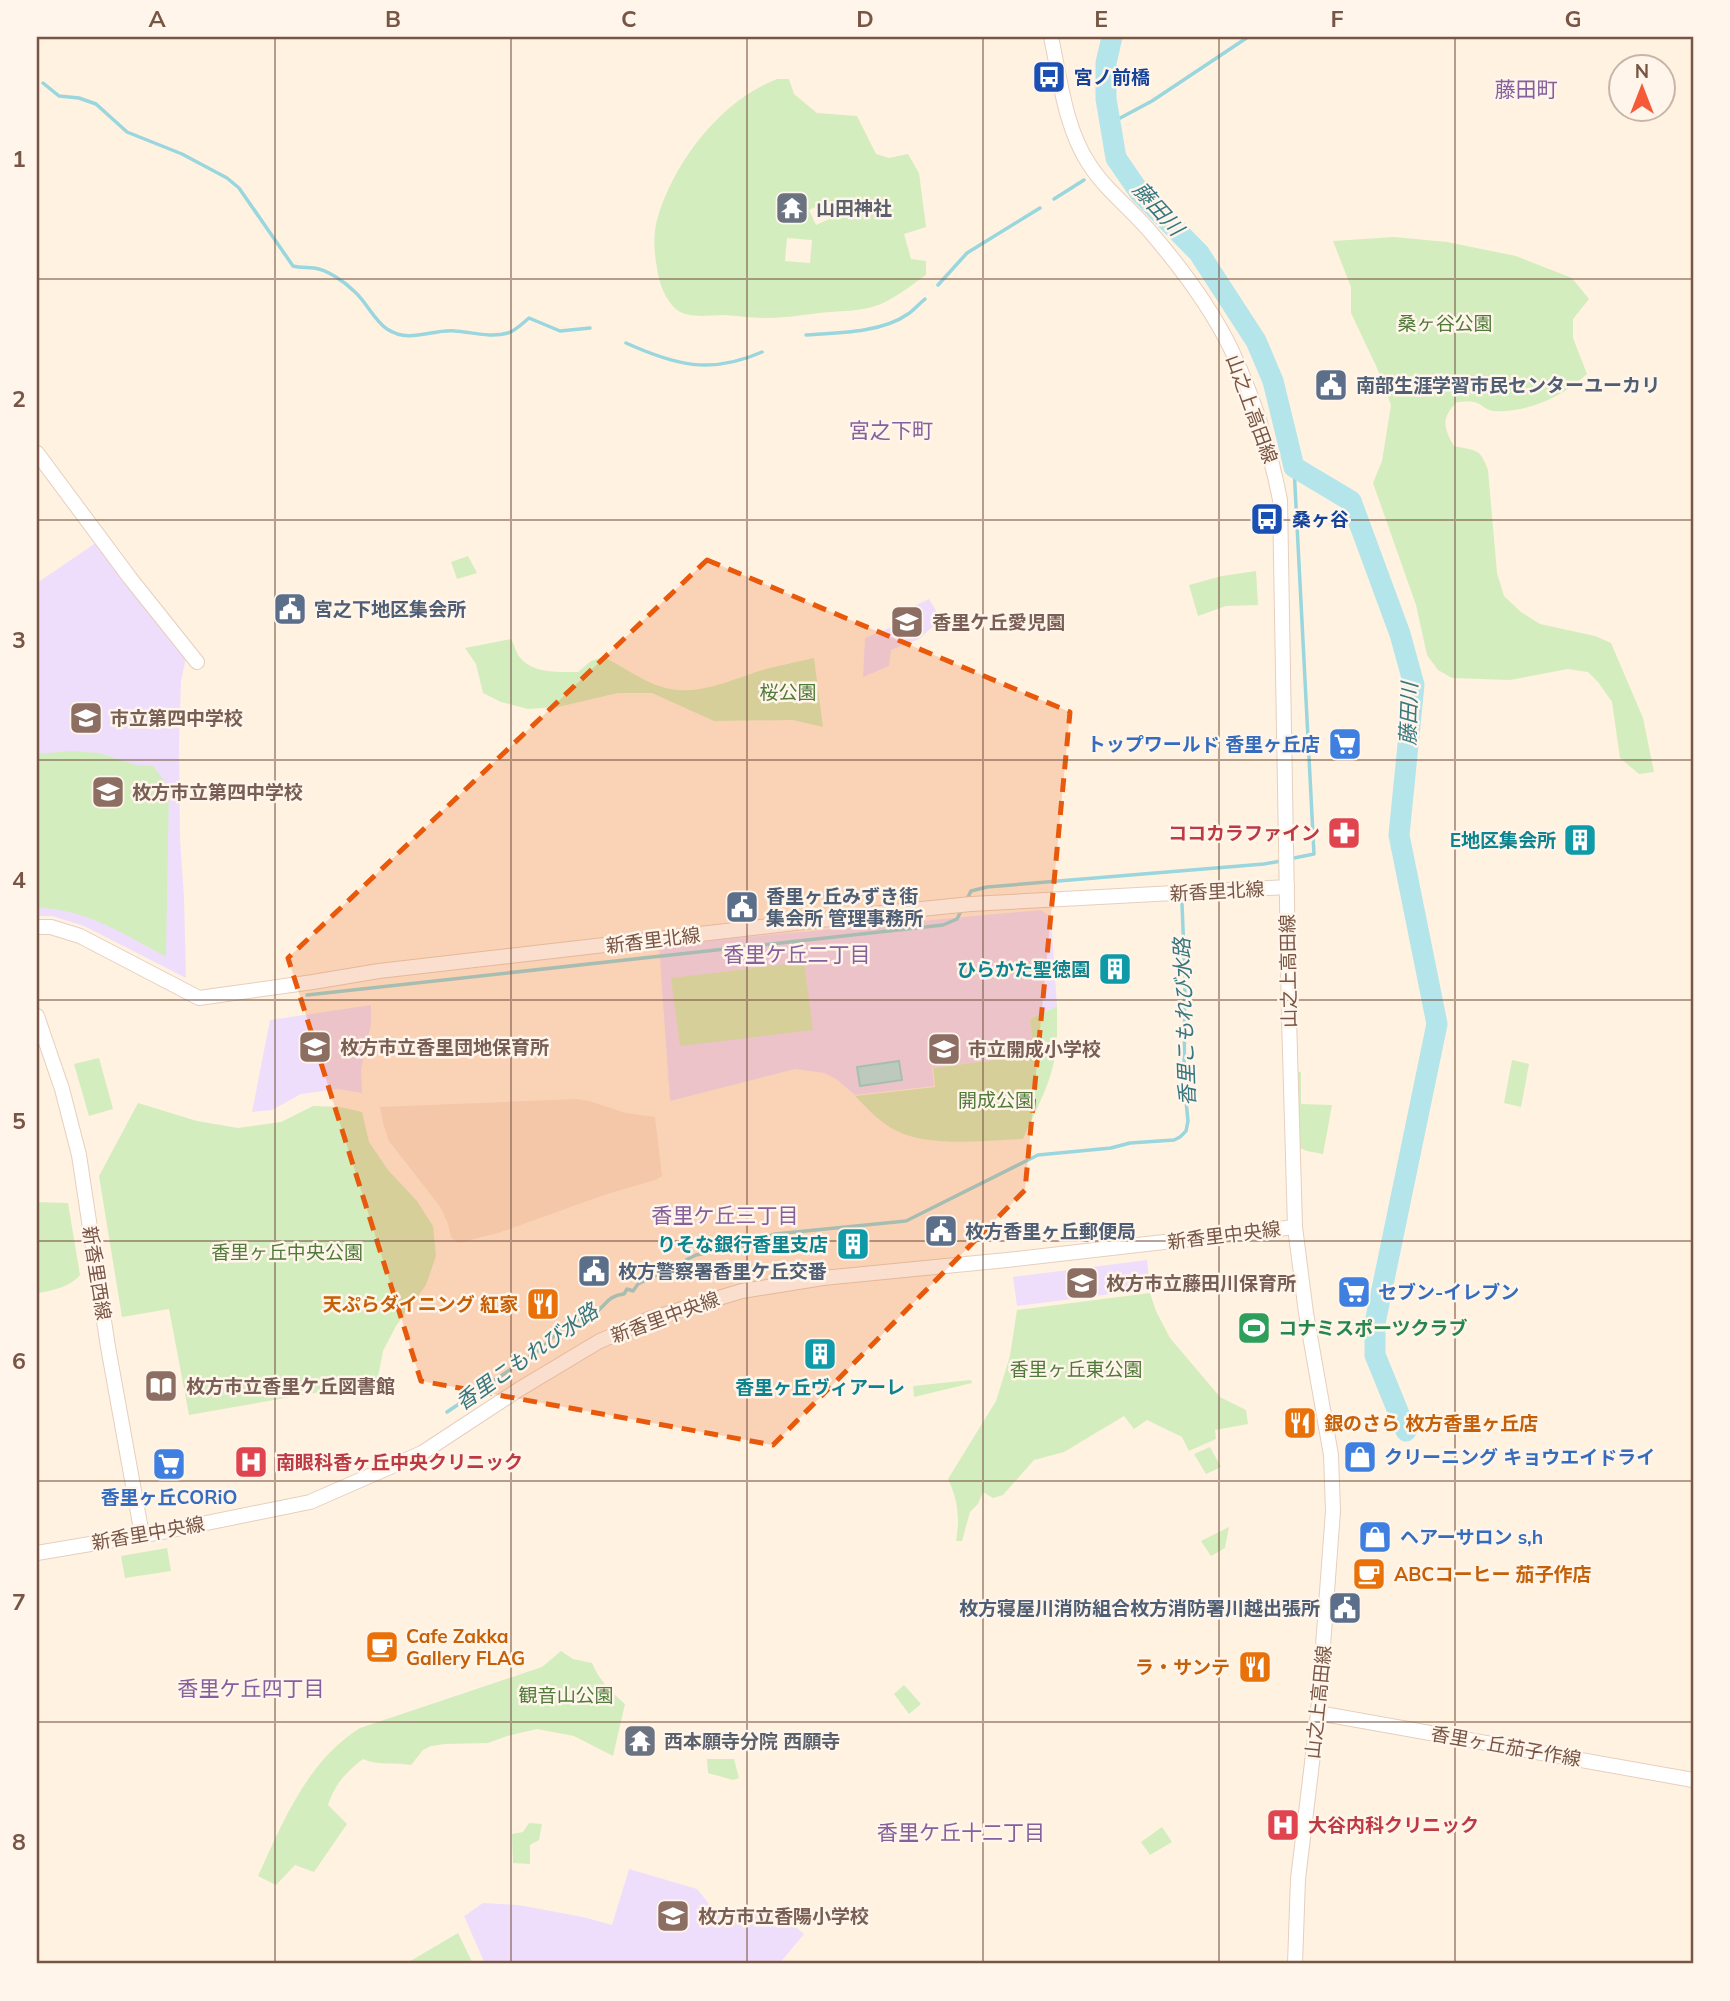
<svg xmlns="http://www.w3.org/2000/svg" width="1730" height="2001" viewBox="0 0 1730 2001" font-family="Mulish,'Noto Sans JP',sans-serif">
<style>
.residential{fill:#f7e3cf}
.education{fill:#efdefb}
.green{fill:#d4edbe;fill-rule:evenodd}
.water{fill:#b3e5ea;stroke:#99d6dd;stroke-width:2}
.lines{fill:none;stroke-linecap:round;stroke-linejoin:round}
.stream{stroke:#99d6dd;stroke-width:3.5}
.river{stroke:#b3e5ea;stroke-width:21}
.tertiary-casing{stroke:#e6cfbe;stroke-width:16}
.tertiary{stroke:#fff;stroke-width:14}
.marked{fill:#e8590c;fill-opacity:0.2;stroke:#e8590c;stroke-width:5;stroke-dasharray:14 9;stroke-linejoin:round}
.grid{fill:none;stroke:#785545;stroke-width:2;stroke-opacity:0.55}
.labels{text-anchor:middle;stroke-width:5;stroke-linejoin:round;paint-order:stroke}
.transit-label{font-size:19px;font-weight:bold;fill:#164399;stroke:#fff5ea;text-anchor:start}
.worship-label{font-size:19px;font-weight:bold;fill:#5b616d;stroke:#fff5ea;text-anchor:start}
.park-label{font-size:19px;fill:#507a39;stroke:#fff5ea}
.service-label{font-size:19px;font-weight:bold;fill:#4e5e75;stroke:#fff5ea;text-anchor:start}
.street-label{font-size:19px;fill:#785545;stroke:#fff5ea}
.education-label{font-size:19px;font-weight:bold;fill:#785e54;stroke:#fff5ea;text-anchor:start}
.shop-label{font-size:19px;font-weight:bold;fill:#366cbe;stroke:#fff5ea;text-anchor:start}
.health-label{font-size:19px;font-weight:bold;fill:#be3a42;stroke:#fff5ea;text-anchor:start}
.culture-label{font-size:19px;font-weight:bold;fill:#0d838f;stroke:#fff5ea;text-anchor:end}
.food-label{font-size:19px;font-weight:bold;fill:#c56008;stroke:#fff5ea;text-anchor:start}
.leisure-label{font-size:19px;font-weight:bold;fill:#27864d;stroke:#fff5ea;text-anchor:start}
.neighbourhood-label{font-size:21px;fill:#85609d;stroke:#fff5ea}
.water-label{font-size:21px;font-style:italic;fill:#377780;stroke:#fff5ea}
.neatline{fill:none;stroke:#785545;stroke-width:2.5}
.grid-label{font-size:23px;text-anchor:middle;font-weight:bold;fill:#785545}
</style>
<rect width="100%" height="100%" fill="#fff2e1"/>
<polygon class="residential" points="576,1099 589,1101 626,1113 655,1117 662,1176 655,1180 604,1195 498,1233 458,1243 451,1237 448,1224 441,1208 389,1141 383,1123 380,1107"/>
<g class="education">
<polygon points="100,540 186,658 181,681 179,744 180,839 184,897 186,978 84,926 52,916 37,916 37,583"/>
<polygon points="929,599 941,619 919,639 891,650 889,666 863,677 865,638 896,625 893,616"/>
<polygon points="1041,910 1051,917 1057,1006 1030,1019 1034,1055 932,1068 934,1086 855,1095 836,1079 824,1073 795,1069 670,1101 659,945"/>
<polygon points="371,1005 371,1025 361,1070 362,1093 338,1089 301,1094 272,1110 252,1112 270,1020"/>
<polygon points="1147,1260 1150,1289 1017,1306 1013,1277"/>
<polygon points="629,1869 697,1889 714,1910 737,1918 786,1910 797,1928 804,1934 779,1964 485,1964 464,1916 483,1903 518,1905 583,1917 612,1925"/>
</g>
<g class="green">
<path d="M 777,79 L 789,79 L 794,94 L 817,113 L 857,116 L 876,154 L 889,158 L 908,154 L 919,173 L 926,227 L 904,234 L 911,259 L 926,261 L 926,275 C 910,286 891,302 872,307 C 858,311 843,311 829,312 C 808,314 787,318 766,318 C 752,318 738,316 724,315 C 709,315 690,319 677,310 C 665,300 659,283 657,268 C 654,253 653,235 657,220 C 673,163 720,101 777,79 ZM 827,202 L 834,217 L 816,225 L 809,210 ZM 787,238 L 812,240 L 810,263 L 785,261 Z"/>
<path d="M 1394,237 L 1447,242 L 1516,256 L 1572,278 L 1589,299 L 1573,319 L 1573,338 L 1587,374 C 1562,397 1528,413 1493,411 C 1485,410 1481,403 1474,402 C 1469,401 1462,402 1457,402 C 1441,418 1443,427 1454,446 C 1475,451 1480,447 1488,470 L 1497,573 L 1504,596 L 1521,612 L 1540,624 L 1595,636 L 1611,643 L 1643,718 L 1654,772 L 1639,774 L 1620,758 L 1612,702 L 1598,682 L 1588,672 L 1568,669 L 1510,680 L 1452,678 L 1438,670 L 1427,655 L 1416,605 L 1373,483 L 1382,461 L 1391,405 L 1377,368 L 1351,313 L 1351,287 L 1333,241 Z"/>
<polygon points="468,556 477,573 457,579 451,562"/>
<polygon points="1256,571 1258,605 1226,606 1198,616 1189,585 1222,576"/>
<path d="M 511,639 C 514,644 515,650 518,655 C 531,674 558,672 578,672 L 591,661 L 603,657 C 624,666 643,683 666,688 C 699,697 735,678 766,669 C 781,665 798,662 814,658 L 823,727 L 793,720 L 714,721 L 652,693 L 618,693 L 558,707 L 528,709 L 501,702 L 483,693 L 476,664 L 465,648 Z"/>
<path d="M 70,751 L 99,753 L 136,765 L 153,766 L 169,787 L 166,957 C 126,935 84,908 37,908 L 37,754 Z"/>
<polygon points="804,962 813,1030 680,1046 671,978"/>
<path d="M 1057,1006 C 1057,1025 1058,1044 1054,1062 C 1048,1089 1034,1114 1023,1139 C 986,1140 931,1148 897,1131 C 880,1123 868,1109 855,1096 L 935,1087 L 933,1068 L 1034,1055 L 1030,1019 Z"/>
<polygon points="99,1058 113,1109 89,1116 74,1064"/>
<polygon points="1512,1060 1529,1064 1521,1107 1504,1103"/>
<polygon points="1292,1072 1301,1072 1301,1104 1332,1105 1323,1154 1307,1151 1293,1145"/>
<polygon points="138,1103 197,1121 238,1128 281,1122 313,1106 340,1107 362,1112 369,1142 388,1170 417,1201 433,1226 436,1256 426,1285 396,1326 383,1351 377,1382 189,1415 169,1309 122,1317 99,1176"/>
<path d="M 37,1202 L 68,1203 L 80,1275 C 70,1287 52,1291 37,1293 Z"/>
<path d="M 1150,1293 L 1156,1311 L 1170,1338 L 1220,1397 L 1246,1410 L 1248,1424 L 1215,1430 L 1216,1439 L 1189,1451 L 1182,1437 L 1147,1420 L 1134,1429 L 1124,1416 L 1064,1452 L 1034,1460 L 1003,1495 L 993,1498 L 983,1492 L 978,1504 L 970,1512 L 962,1541 L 956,1541 C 960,1518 958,1500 948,1479 L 996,1401 L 1010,1356 L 1017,1310 Z"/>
<polygon points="971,1380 972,1383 914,1397 913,1386"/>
<polygon points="1210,1447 1221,1467 1206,1474 1194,1454"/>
<polygon points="1229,1527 1225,1548 1211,1556 1201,1541"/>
<polygon points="167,1548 171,1571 125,1578 121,1556"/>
<path d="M 561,1651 L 573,1659 L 592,1663 C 599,1680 610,1691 625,1704 L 613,1756 L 574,1736 L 537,1729 L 507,1736 L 488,1743 L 445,1744 L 431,1746 L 423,1750 L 411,1765 C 395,1762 379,1766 363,1759 C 346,1772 335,1784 328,1805 L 347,1824 L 314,1872 L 295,1865 L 276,1885 L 258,1876 C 283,1822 307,1761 360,1728 L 542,1667 Z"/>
<polygon points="904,1685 921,1704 909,1714 894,1694"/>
<polygon points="707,1759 734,1759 739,1778 733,1780 708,1773"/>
<polygon points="529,1823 542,1824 539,1840 530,1845 530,1864 513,1863 512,1834 523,1832"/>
<polygon points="1162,1827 1172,1842 1150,1855 1141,1842"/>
<polygon points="458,1933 473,1964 406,1964 407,1963"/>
</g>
<polygon class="water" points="899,1061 902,1080 860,1086 857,1067"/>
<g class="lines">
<g class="stream">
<path d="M 43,83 L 59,96 L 79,98 L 96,104 L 127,132 L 182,154 L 227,178 L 239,188 L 293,266 C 300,268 307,267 314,268 C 328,270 345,282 355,292 C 367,303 374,320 387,329 C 410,344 431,329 455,331 C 472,332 490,338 508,333 C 515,331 523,323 529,318 L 560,331 L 590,328"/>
<polyline points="1109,124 1152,101 1248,37"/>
<polyline points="1054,199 1084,180"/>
<polyline points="938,285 967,253 1040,208"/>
<path d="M 806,335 C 837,333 881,333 908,314 C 914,310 919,304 925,299"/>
<path d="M 626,343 C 675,365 710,375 762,352"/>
<polyline points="1289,859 1314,854 1294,467"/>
<polyline points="967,899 971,891 987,887 1264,864 1281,861"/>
<polyline points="307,995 943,925 957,919 962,909"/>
<path d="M 447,1412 L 541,1349 C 552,1337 566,1325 581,1318 C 586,1316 588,1317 592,1315 C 606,1307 606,1296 624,1294 L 627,1289 L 633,1291 L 638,1284 L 696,1255 L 740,1247 L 775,1234 L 906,1221 L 1038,1155 L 1111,1148 L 1130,1143 L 1174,1140 L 1180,1137 L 1186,1131 L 1188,1121 L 1184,1081 L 1185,979 L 1182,904"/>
</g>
<polyline class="river" points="1112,37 1106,63 1106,99 1116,158 1140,193 1199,253 1256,341 1273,381 1294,467 1351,501 1400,634 1414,685 1399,835 1437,1024 1375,1323 1375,1355 1406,1431"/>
<defs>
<g id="tertiary">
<path d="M 1051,37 C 1060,78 1065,128 1089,164 C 1106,191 1133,210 1153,235 C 1182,269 1211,308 1231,349 C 1253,396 1270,449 1280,500 L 1289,1017 L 1295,1227 L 1306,1313 L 1331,1455 L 1333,1511 L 1318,1713 L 1298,1879 L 1295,1964"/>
<polyline points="37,453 130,578 197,662"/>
<polyline points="37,927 51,927 80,936 199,998 313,982 379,971 882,913 971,904 1287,887"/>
<polyline points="37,1016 62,1089 79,1155 108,1347 142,1535"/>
<polyline points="37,1553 167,1531 310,1502 422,1453 518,1390 598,1342 649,1319 742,1291 823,1278 1007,1260 1295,1227"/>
<polyline points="1318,1713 1693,1780"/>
</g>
</defs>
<use href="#tertiary" class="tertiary-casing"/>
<use href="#tertiary" class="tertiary"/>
</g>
<path class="marked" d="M 707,560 L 1070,712 L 1025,1190 L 773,1445 L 421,1381 L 288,958 Z"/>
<path class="grid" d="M 275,37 L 275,1964M 511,37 L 511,1964M 747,37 L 747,1964M 983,37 L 983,1964M 1219,37 L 1219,1964M 1455,37 L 1455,1964M 37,279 L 1693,279M 37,520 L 1693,520M 37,760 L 1693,760M 37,1000 L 1693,1000M 37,1241 L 1693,1241M 37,1481 L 1693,1481M 37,1722 L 1693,1722"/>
<defs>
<symbol id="bus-square" viewBox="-11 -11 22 22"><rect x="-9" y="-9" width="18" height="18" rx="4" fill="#1a4fb4" stroke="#fff5ea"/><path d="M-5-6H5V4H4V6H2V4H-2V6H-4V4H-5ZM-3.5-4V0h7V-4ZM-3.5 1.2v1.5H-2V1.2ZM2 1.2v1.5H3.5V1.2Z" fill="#fff"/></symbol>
<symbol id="temple-square" viewBox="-11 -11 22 22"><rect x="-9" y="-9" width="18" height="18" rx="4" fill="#6b7280" stroke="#fff5ea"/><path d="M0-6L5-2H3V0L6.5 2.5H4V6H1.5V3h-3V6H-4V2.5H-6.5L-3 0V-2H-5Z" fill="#fff"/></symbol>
<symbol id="civic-square" viewBox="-11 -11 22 22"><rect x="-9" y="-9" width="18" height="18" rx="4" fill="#5c6f8a" stroke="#fff5ea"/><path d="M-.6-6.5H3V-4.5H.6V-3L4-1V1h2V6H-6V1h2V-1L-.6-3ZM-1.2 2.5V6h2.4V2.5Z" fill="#fff"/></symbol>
<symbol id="school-square" viewBox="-11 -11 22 22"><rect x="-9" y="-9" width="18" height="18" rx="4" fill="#8d6e63" stroke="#fff5ea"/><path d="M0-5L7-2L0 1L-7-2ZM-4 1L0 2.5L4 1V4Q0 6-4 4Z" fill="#fff"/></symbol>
<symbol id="supermarket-square" viewBox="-11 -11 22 22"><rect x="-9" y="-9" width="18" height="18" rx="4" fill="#3f7fe0" stroke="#fff5ea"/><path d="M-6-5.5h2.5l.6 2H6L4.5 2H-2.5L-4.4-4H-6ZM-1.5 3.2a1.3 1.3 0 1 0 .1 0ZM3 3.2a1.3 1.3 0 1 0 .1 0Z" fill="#fff"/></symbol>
<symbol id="pharmacy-square" viewBox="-11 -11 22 22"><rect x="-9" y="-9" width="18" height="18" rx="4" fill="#e0444e" stroke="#fff5ea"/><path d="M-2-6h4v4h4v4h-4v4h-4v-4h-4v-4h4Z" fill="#fff"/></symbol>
<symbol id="building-square" viewBox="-11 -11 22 22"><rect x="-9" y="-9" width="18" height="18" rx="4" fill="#0f9aa8" stroke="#fff5ea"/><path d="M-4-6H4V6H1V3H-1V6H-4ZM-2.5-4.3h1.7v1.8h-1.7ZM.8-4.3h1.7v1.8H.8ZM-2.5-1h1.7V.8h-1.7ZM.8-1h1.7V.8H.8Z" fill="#fff"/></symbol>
<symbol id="restaurant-square" viewBox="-11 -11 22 22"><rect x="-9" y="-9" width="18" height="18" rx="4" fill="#e8710a" stroke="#fff5ea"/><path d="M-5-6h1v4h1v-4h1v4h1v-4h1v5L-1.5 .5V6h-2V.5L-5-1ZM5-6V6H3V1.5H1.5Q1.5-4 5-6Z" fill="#fff"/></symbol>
<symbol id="stadium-square" viewBox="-11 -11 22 22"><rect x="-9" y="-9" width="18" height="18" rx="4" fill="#2e9e5b" stroke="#fff5ea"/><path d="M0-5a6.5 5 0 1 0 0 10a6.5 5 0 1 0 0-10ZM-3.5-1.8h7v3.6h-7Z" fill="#fff"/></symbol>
<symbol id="library-square" viewBox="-11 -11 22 22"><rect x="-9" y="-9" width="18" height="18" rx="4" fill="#8d6e63" stroke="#fff5ea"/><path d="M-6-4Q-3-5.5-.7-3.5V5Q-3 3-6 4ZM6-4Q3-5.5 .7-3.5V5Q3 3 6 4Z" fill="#fff"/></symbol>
<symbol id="shop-square" viewBox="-11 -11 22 22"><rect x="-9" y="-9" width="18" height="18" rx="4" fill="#3f7fe0" stroke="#fff5ea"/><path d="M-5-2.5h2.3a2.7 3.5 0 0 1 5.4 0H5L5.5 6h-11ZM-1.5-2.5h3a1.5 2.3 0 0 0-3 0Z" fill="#fff"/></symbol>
<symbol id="hospital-square" viewBox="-11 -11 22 22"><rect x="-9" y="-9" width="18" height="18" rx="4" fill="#e0444e" stroke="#fff5ea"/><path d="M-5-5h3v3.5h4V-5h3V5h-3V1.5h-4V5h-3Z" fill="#fff"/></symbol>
<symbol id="cafe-square" viewBox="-11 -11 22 22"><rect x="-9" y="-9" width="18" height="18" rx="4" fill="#e8710a" stroke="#fff5ea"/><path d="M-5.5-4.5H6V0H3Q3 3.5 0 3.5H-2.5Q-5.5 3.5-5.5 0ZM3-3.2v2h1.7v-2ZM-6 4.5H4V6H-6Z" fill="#fff"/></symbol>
</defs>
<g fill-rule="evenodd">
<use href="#bus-square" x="1030" y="58" width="38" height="38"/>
<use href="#temple-square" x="773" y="189" width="38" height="38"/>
<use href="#civic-square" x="1312" y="366" width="38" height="38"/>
<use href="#bus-square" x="1248" y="500" width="38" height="38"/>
<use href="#civic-square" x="271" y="590" width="38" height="38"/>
<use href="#school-square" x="888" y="603" width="38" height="38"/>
<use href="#school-square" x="67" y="699" width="38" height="38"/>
<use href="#supermarket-square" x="1326" y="725" width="38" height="38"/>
<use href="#school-square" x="89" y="773" width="38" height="38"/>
<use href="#pharmacy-square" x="1325" y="814" width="38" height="38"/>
<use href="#building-square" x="1561" y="821" width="38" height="38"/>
<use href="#civic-square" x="723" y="888" width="38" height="38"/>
<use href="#building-square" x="1096" y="950" width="38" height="38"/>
<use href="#school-square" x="296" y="1028" width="38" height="38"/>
<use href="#school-square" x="925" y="1030" width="38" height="38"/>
<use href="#civic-square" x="922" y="1212" width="38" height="38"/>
<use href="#building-square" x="834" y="1225" width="38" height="38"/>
<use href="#civic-square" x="575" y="1252" width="38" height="38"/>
<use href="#school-square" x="1063" y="1264" width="38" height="38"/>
<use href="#supermarket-square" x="1335" y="1273" width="38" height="38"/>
<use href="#restaurant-square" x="524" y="1285" width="38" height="38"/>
<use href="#stadium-square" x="1235" y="1309" width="38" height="38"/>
<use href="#building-square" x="801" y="1335" width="38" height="38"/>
<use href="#library-square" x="142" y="1367" width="38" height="38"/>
<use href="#restaurant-square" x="1281" y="1404" width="38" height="38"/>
<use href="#shop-square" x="1341" y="1438" width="38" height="38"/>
<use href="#hospital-square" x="232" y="1443" width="38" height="38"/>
<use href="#supermarket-square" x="150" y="1445" width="38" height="38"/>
<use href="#shop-square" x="1356" y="1518" width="38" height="38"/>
<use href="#cafe-square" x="1350" y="1555" width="38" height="38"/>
<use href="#civic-square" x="1326" y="1589" width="38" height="38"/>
<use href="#cafe-square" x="363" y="1628" width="38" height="38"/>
<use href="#restaurant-square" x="1236" y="1648" width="38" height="38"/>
<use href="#temple-square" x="621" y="1722" width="38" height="38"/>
<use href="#hospital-square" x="1264" y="1806" width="38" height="38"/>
<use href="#school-square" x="654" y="1897" width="38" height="38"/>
</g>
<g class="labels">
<g class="transit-label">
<text x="1074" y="84">宮ノ前橋</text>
<text x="1292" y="526">桑ヶ谷</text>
</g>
<g class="worship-label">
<text x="816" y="215">山田神社</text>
<text x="664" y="1748">西本願寺分院 西願寺</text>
</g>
<g class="park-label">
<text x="1445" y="330">桑ヶ谷公園</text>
<text x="788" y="699">桜公園</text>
<text x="996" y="1107">開成公園</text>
<text x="287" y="1259">香里ヶ丘中央公園</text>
<text x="1076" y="1376">香里ヶ丘東公園</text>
<text x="566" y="1702">観音山公園</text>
</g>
<g class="service-label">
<text x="1356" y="392">南部生涯学習市民センターユーカリ</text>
<text x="314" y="616">宮之下地区集会所</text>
<text x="766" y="903">香里ヶ丘みずき街<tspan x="766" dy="22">集会所 管理事務所</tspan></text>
<text x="965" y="1238">枚方香里ヶ丘郵便局</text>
<text x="618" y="1278">枚方警察署香里ケ丘交番</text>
<text x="1320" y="1615" text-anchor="end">枚方寝屋川消防組合枚方消防署川越出張所</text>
</g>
<g class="street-label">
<text transform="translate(1252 409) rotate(70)" y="7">山之上高田線</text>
<text transform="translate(1217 891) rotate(-3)" y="7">新香里北線</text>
<text transform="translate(653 940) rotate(-7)" y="7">新香里北線</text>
<text transform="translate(1288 971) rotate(-91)" y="7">山之上高田線</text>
<text transform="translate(1224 1235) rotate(-7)" y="7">新香里中央線</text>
<text transform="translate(97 1273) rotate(81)" y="7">新香里西線</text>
<text transform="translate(665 1317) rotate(-20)" y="7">新香里中央線</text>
<text transform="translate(148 1533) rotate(-10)" y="7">新香里中央線</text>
<text transform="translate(1318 1702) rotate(-84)" y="7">山之上高田線</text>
<text transform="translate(1506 1746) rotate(10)" y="7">香里ヶ丘茄子作線</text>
</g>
<g class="education-label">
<text x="932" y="629">香里ケ丘愛児園</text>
<text x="110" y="725">市立第四中学校</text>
<text x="132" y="799">枚方市立第四中学校</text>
<text x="340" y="1054">枚方市立香里団地保育所</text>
<text x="968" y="1056">市立開成小学校</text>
<text x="1106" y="1290">枚方市立藤田川保育所</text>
<text x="186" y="1393">枚方市立香里ケ丘図書館</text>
<text x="698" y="1923">枚方市立香陽小学校</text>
</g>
<g class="shop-label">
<text x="1320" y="751" text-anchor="end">トップワールド 香里ヶ丘店</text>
<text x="1378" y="1299">セブン-イレブン</text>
<text x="1384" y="1464">クリーニング キョウエイドライ</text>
<text x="169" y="1504" text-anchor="middle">香里ヶ丘CORiO</text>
<text x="1400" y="1544">ヘアーサロン s,h</text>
</g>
<g class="health-label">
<text x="1320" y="840" text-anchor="end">ココカラファイン</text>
<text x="276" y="1469">南眼科香ヶ丘中央クリニック</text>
<text x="1308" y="1832">大谷内科クリニック</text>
</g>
<g class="culture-label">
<text x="1556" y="847">E地区集会所</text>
<text x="1090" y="976">ひらかた聖徳園</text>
<text x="828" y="1251">りそな銀行香里支店</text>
<text x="820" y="1394" text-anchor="middle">香里ヶ丘ヴィアーレ</text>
</g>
<g class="food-label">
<text x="518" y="1311" text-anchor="end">天ぷらダイニング 紅家</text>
<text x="1324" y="1430">銀のさら 枚方香里ヶ丘店</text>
<text x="1394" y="1581">ABCコーヒー 茄子作店</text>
<text x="406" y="1643">Cafe Zakka<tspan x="406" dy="22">Gallery FLAG</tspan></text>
<text x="1230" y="1674" text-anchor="end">ラ・サンテ</text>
</g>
<g class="leisure-label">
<text x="1278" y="1335">コナミスポーツクラブ</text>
</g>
<g class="neighbourhood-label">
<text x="1526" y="97">藤田町</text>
<text x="891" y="438">宮之下町</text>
<text x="797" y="962">香里ケ丘二丁目</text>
<text x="725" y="1223">香里ケ丘三丁目</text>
<text x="251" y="1696">香里ケ丘四丁目</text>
<text x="961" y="1840">香里ケ丘十二丁目</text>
</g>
<g class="water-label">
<text transform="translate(1158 209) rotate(48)" y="7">藤田川</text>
<text transform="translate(1409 714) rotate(-88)" y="7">藤田川</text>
<text transform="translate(1185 1022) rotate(-92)" y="7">香里こもれび水路</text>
<text transform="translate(527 1357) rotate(-35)" y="7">香里こもれび水路</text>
</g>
</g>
<rect width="1730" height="2001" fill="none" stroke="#fff5ea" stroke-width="77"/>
<g transform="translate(1642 88)"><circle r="33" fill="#fff5ea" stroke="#c9b5a8" stroke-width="2"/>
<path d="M0-5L12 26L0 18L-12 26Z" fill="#f55a39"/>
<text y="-10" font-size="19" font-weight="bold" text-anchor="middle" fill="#785545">N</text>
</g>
<rect x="38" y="38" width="1654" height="1924" class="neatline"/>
<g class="grid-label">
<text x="157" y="27">A</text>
<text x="393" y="27">B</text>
<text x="629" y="27">C</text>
<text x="865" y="27">D</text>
<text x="1101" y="27">E</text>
<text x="1337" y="27">F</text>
<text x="1573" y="27">G</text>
<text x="19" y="167">1</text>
<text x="19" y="407">2</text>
<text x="19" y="648">3</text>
<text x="19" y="888">4</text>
<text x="19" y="1129">5</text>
<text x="19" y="1369">6</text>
<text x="19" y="1610">7</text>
<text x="19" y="1850">8</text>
</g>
</svg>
